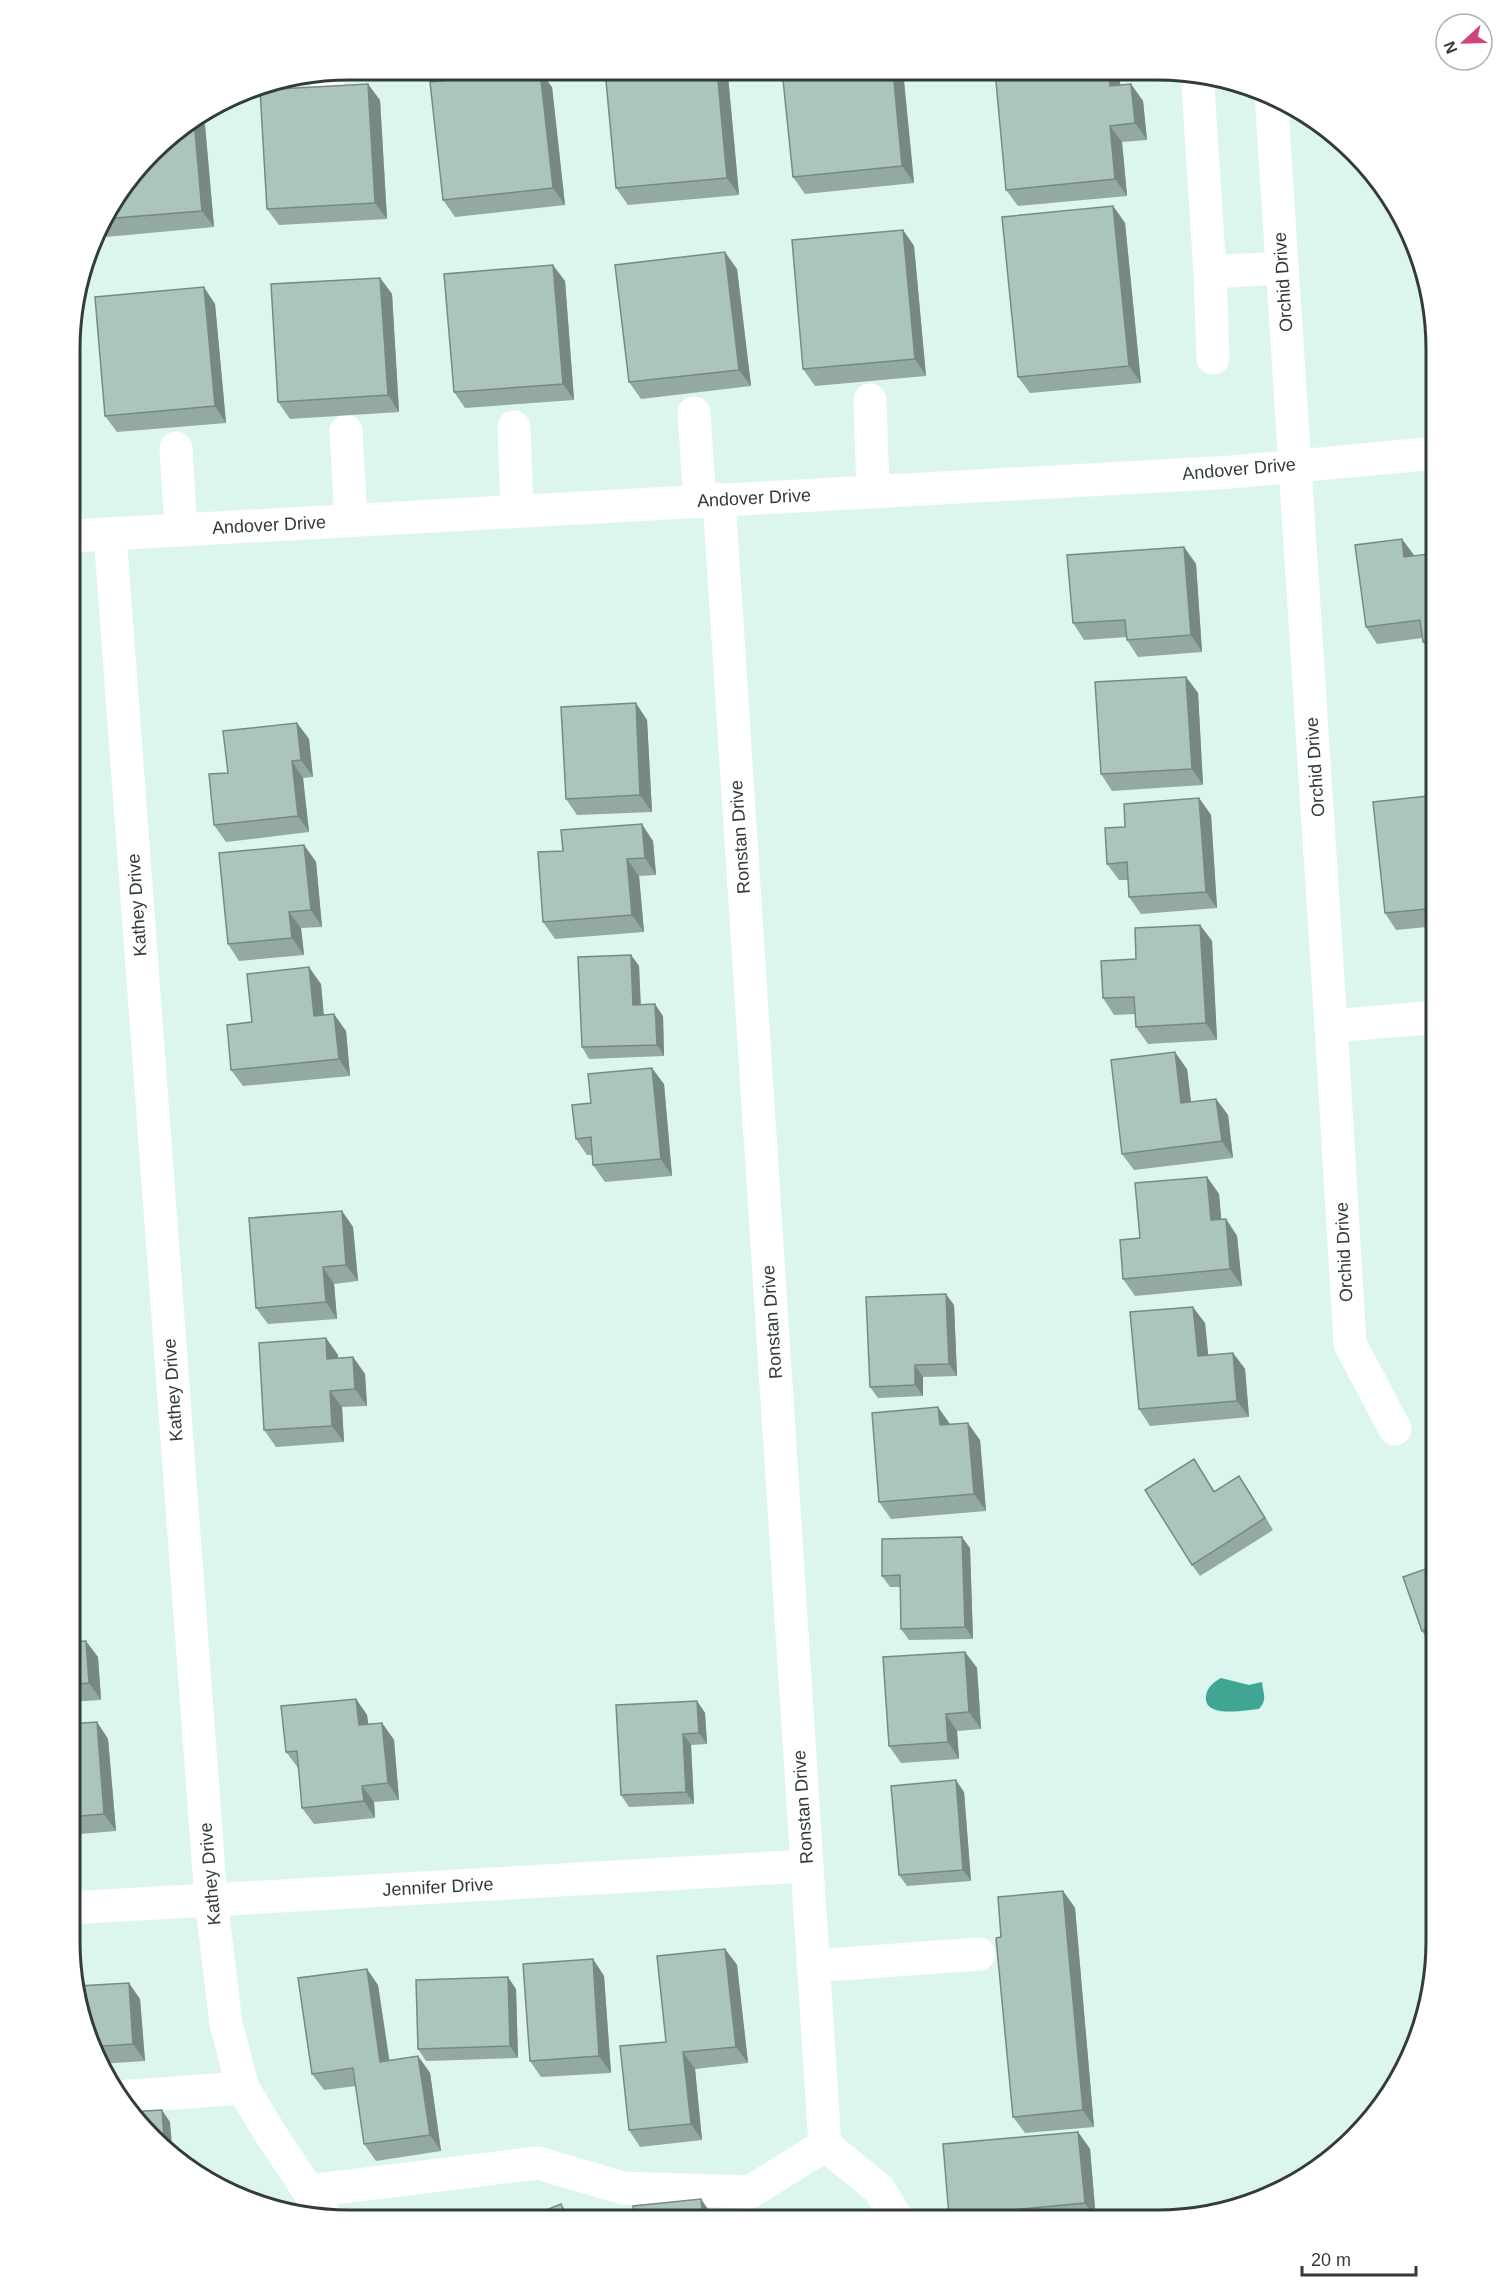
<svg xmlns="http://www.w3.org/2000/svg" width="1506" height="2290" viewBox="0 0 1506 2290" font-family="Arial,sans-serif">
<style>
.water{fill:#3fa693}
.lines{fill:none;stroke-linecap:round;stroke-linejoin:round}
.minor{stroke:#fff;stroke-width:33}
.wall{fill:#94a9a3}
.shaded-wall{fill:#788985}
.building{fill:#acc4be;stroke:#788985;stroke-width:1.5}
.labels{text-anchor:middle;stroke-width:4.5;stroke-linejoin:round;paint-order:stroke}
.street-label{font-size:18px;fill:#323c3a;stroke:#fff}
.rim{fill:none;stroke:#323c3a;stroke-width:3}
</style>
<rect width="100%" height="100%" fill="#dcf5ef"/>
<path class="water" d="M 1221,1678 L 1249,1685 L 1262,1682 C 1263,1694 1268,1699 1259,1709 C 1246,1710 1203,1719 1206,1696 C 1207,1687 1214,1682 1221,1678 Z"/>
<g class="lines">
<g class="minor">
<polyline points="498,69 498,72"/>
<polyline points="1197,72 1210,272 1282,268"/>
<polyline points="327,73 327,83"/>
<polyline points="1271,94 1331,1026 1350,1344 1395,1429"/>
<polyline points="1210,272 1213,358"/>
<polyline points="870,400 873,491"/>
<polyline points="694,413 700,501"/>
<polyline points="514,427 517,511"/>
<polyline points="346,431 351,520"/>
<polyline points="176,448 181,530"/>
<polyline points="719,499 825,2145"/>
<polyline points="110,534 211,1899 226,2024 243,2088 270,2133 327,2219"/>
<polyline points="71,536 1232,472 1437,453"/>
<polyline points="1331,1026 1437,1017"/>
<polyline points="69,1908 807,1866"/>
<polyline points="813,1966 979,1954"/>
<polyline points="118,2097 243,2088"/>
<polyline points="825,2145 879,2189 898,2220"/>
<polyline points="309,2191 538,2163 623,2188 750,2192 825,2145"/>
</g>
</g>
<g class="wall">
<polygon points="605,70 724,70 728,76 739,195 628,205 616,188"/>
<polygon points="903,71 914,183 805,194 793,177"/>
<polygon points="995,71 1119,71 1120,85 1131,84 1143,101 1147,140 1122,142 1127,196 1018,206 1006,190"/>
<polygon points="552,87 565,205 455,217 443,200"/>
<polygon points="380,100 387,219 279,225 267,209"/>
<polygon points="204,114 214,227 106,237 98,225 164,139"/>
<polygon points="1113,206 1125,223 1141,383 1030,393 1018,377"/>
<polygon points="903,230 914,246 926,376 815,386 803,369"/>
<polygon points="737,269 751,386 641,399 629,382"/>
<polygon points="380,278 392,294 399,412 290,419 278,402"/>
<polygon points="565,281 574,400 465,408 454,392"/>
<polygon points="215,304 226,423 117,432 105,416"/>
<polygon points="1184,547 1196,564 1202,652 1138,657 1127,640 1127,637 1084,640 1073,623"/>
<polygon points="1437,553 1437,658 1435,658 1423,642 1422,638 1377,644 1366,627 1414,555 1414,556"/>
<polygon points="1186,677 1198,693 1203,785 1112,791 1101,774"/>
<polygon points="647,720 652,812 577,815 566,799"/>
<polygon points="297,723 309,739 313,777 303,778 309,832 226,842 214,825 228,773"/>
<polygon points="1437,795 1437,926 1396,930 1385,913"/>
<polygon points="1199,798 1211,815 1217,908 1141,914 1129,897 1128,880 1119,880 1107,864 1125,827"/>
<polygon points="653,841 656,875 639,876 644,932 555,939 543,922 563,851"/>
<polygon points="304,845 316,862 322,927 301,928 304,955 239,961 228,944"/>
<polygon points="1200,925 1212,941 1217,1040 1148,1044 1136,1027 1136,1014 1114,1015 1103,998 1136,959"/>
<polygon points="631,955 639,966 641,1005 663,1016 664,1056 589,1059 582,1047"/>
<polygon points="321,984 324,1015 346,1031 350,1076 243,1086 231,1070 252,1022"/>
<polygon points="1187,1069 1191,1102 1216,1099 1228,1115 1233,1158 1134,1170 1122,1154"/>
<polygon points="664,1084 672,1176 605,1182 593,1165 592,1155 587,1155 576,1139 591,1103"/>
<polygon points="1207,1177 1219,1194 1221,1220 1226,1219 1237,1236 1242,1286 1135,1296 1123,1279 1140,1238"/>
<polygon points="342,1211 353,1227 358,1281 334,1284 337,1319 268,1324 256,1308"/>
<polygon points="954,1305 957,1376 923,1377 923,1396 878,1398 870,1387"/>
<polygon points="1205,1323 1208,1355 1233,1353 1245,1369 1249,1417 1150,1426 1139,1409"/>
<polygon points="326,1338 338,1355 338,1358 353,1357 365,1374 367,1406 342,1407 344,1442 276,1447 264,1430"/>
<polygon points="950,1424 980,1440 986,1511 891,1519 879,1502"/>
<polygon points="1202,1471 1215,1492 1247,1488 1273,1530 1200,1576 1192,1565"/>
<polygon points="970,1548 973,1639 909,1640 901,1629 900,1587 890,1587 882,1576"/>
<polygon points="1437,1565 1436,1647 1433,1648 1422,1631"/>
<polygon points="69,1611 72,1615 74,1642 98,1657 101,1700 69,1702"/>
<polygon points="965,1652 977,1668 981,1729 957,1731 959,1759 901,1763 889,1746"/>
<polygon points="356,1699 367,1715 368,1724 382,1723 394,1740 399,1800 374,1802 375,1818 314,1824 302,1808 299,1769 286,1752"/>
<polygon points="697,1701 705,1713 707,1744 691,1745 694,1804 629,1807 621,1795"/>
<polygon points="97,1722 108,1739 116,1831 69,1835 69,1724"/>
<polygon points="964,1792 971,1881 907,1886 899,1875"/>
<polygon points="1063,1891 1075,1908 1094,2127 1025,2133 1013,2117 1001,1937"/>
<polygon points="725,1949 737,1965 748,2063 695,2069 702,2140 640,2147 629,2130 666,2042"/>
<polygon points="593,1959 604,1976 611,2073 541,2077 530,2061"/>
<polygon points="378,1985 389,2060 418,2056 430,2073 441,2151 376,2161 364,2144 356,2086 324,2090 312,2074"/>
<polygon points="78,1986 140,1999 145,2061 99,2064 90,2049"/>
<polygon points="516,1989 518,2058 426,2061 418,2049"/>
<polygon points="1078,2132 1090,2149 1096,2220 1088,2221 952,2220 949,2216"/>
</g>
<g class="shaded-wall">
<polygon points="717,70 724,70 728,76 739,195 727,178"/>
<polygon points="540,71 552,87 565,205 553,188"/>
<polygon points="893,71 903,71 914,183 902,166"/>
<polygon points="1109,71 1119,71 1122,103 1110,86"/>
<polygon points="368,84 380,100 387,219 375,203"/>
<polygon points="1131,84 1143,101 1147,140 1135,123"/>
<polygon points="204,114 214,227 202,211 194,120"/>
<polygon points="1110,126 1122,142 1127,196 1115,179"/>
<polygon points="1113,206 1125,223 1141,383 1129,366"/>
<polygon points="903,230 914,246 926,376 915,359"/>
<polygon points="725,252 737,269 751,386 739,370"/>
<polygon points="553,265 565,281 574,400 563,384"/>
<polygon points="380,278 392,294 399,412 388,395"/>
<polygon points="204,287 215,304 226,423 215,406"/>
<polygon points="1402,539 1414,555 1416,574 1404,557"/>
<polygon points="1184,547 1196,564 1202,652 1191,635"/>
<polygon points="1186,677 1198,693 1203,785 1192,769"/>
<polygon points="636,703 647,720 652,812 640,795"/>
<polygon points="297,723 309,739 313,777 301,760"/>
<polygon points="292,761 303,778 309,832 298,816"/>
<polygon points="1199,798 1211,815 1217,908 1206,892"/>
<polygon points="642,824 653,841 656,875 645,858"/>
<polygon points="304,845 316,862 322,927 311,910"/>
<polygon points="627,859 639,876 644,932 632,915"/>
<polygon points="289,912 301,928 304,955 292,938"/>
<polygon points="1200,925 1212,941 1217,1040 1206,1023"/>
<polygon points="631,955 639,966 641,1017 633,1005"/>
<polygon points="309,967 321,984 325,1033 314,1016"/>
<polygon points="655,1004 663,1016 664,1056 657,1045"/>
<polygon points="334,1014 346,1031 350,1076 339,1059"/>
<polygon points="1175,1052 1187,1069 1193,1119 1181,1103"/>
<polygon points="652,1068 664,1084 672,1176 661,1159"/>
<polygon points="1216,1099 1228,1115 1233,1158 1222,1141"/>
<polygon points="1207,1177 1219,1194 1223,1237 1211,1220"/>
<polygon points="342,1211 353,1227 358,1281 346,1265"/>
<polygon points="1226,1219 1237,1236 1242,1286 1230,1269"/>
<polygon points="323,1267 334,1284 337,1319 326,1302"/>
<polygon points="946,1294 954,1305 957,1376 949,1364"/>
<polygon points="1193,1307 1205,1323 1210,1372 1198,1356"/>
<polygon points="70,1311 72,1339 70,1336"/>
<polygon points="326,1338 338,1355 338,1376 327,1359"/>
<polygon points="1233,1353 1245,1369 1249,1417 1237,1401"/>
<polygon points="353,1357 365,1374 367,1406 355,1389"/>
<polygon points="915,1365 923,1377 923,1396 915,1385"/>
<polygon points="330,1391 342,1407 344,1442 332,1426"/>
<polygon points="938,1407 950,1424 952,1442 940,1425"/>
<polygon points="968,1423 980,1440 986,1511 974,1494"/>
<polygon points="1239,1476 1247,1488 1273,1530 1265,1518"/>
<polygon points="962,1537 970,1548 973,1639 965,1627"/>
<polygon points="69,1611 72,1615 75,1659 69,1651"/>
<polygon points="86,1641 98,1657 101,1700 89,1683"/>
<polygon points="965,1652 977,1668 981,1729 969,1712"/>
<polygon points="356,1699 367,1715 371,1742 359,1725"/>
<polygon points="697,1701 705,1713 707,1744 699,1733"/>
<polygon points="946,1714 957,1731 959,1759 948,1742"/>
<polygon points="97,1722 108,1739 116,1831 104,1814"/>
<polygon points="382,1723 394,1740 399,1800 388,1783"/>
<polygon points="683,1734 691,1745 694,1804 686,1792"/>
<polygon points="956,1780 964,1792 971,1881 963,1870"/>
<polygon points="362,1786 374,1802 375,1818 364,1801"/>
<polygon points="1063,1891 1075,1908 1094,2127 1083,2110"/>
<polygon points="725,1949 737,1965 748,2063 736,2047"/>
<polygon points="593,1959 604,1976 611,2073 599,2056"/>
<polygon points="367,1969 378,1985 392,2078 380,2062"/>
<polygon points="508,1977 516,1989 518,2058 510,2046"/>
<polygon points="129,1983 140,1999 145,2061 133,2044"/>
<polygon points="683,2052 695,2069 702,2140 691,2124"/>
<polygon points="418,2056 430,2073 441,2151 430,2135"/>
<polygon points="162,2110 170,2122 173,2157 165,2150"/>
<polygon points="1078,2132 1090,2149 1096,2220 1085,2203"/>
<polygon points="701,2199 713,2216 713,2220 703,2220"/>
<polygon points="561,2204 571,2219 567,2219"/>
</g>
<g class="building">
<polygon points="605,70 717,70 727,178 616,188"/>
<polygon points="782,70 893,71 902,166 793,177"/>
<polygon points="540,71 553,188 443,200 430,82"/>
<polygon points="995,71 1109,71 1110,86 1131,84 1135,123 1110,126 1115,179 1006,190"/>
<polygon points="368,84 375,203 267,209 260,90"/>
<polygon points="194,120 202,211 102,219 164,139"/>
<polygon points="1113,206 1129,366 1018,377 1002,217"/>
<polygon points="903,230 915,359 803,369 792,240"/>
<polygon points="725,252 739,370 629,382 615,265"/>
<polygon points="553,265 563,384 454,392 444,274"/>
<polygon points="380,278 388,395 278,402 271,284"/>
<polygon points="204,287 215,406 105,416 95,297"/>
<polygon points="1402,539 1404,557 1437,553 1437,640 1423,642 1420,620 1366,627 1355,545"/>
<polygon points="1184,547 1191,635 1127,640 1125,620 1073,623 1067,555"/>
<polygon points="1186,677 1192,769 1101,774 1095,682"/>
<polygon points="636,703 640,795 566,799 561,707"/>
<polygon points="297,723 301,760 292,761 298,816 214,825 209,774 228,773 223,731"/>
<polygon points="1437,795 1437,908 1385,913 1373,802"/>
<polygon points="1199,798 1206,892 1129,897 1127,862 1107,864 1105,828 1125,827 1124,804"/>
<polygon points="642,824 645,858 627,859 632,915 543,922 538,852 563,851 561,830"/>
<polygon points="304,845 311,910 289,912 292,938 228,944 219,853"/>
<polygon points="1200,925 1206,1023 1136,1027 1134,997 1103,998 1101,961 1136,959 1135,928"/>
<polygon points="631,955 633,1005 655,1004 657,1045 582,1047 578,957"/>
<polygon points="309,967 314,1016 334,1014 339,1059 231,1070 227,1025 252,1022 247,974"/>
<polygon points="1175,1052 1181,1103 1216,1099 1222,1141 1122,1154 1111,1060"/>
<polygon points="652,1068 661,1159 593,1165 591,1137 576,1139 572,1105 591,1103 588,1074"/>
<polygon points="1207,1177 1211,1220 1226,1219 1230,1269 1123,1279 1120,1240 1140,1238 1135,1183"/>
<polygon points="342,1211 346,1265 323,1267 326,1302 256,1308 249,1218"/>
<polygon points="946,1294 949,1364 915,1365 915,1385 870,1387 866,1297"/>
<polygon points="1193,1307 1198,1356 1233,1353 1237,1401 1139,1409 1130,1312"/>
<polygon points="326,1338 327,1359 353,1357 355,1389 330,1391 332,1426 264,1430 259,1343"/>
<polygon points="938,1407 940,1425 968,1423 974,1494 879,1502 872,1413"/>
<polygon points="1194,1459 1214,1492 1239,1476 1265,1518 1192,1565 1145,1490"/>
<polygon points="962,1537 965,1627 901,1629 900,1575 882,1576 882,1539"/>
<polygon points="1437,1565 1437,1626 1422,1631 1403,1577"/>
<polygon points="86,1641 89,1683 69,1685 69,1642"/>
<polygon points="965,1652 969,1712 946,1714 948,1742 889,1746 883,1657"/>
<polygon points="356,1699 359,1725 382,1723 388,1783 362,1786 364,1801 302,1808 297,1751 286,1752 281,1706"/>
<polygon points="697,1701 699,1733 683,1734 686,1792 621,1795 616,1705"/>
<polygon points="97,1722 104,1814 69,1817 69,1724"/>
<polygon points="956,1780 963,1870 899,1875 891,1786"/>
<polygon points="1063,1891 1083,2110 1013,2117 996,1938 1001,1937 998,1897"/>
<polygon points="725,1949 736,2047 683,2052 691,2124 629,2130 620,2046 666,2042 657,1956"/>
<polygon points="593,1959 599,2056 530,2061 523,1964"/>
<polygon points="367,1969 380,2062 418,2056 430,2135 364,2144 353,2068 312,2074 298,1978"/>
<polygon points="508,1977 510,2046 418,2049 416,1980"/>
<polygon points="129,1983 133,2044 90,2047 78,1986"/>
<polygon points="162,2110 165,2150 128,2112"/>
<polygon points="1078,2132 1085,2203 949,2216 943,2144"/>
<polygon points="701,2199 703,2220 634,2220 633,2206"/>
<polygon points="561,2204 567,2219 524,2219"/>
</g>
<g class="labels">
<g class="street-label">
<text transform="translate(1283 282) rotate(-94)" y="6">Orchid Drive</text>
<text transform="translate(1239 469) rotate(-5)" y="6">Andover Drive</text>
<text transform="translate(754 498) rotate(-3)" y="6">Andover Drive</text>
<text transform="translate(269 525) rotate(-3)" y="6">Andover Drive</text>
<text transform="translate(1315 767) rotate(-94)" y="6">Orchid Drive</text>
<text transform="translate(740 837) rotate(-94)" y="6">Ronstan Drive</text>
<text transform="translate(137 905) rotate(-94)" y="6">Kathey Drive</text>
<text transform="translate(1344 1252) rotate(-93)" y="6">Orchid Drive</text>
<text transform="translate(772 1322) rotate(-94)" y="6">Ronstan Drive</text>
<text transform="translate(173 1390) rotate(-94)" y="6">Kathey Drive</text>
<text transform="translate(803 1807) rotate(-94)" y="6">Ronstan Drive</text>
<text transform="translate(210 1874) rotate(-95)" y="6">Kathey Drive</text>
<text transform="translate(438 1887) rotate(-3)" y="6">Jennifer Drive</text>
</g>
</g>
<path d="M0 0H1506V2290H0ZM349 80H1157A269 269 0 0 1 1426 349V1941A269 269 0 0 1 1157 2210H349A269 269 0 0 1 80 1941V349A269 269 0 0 1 349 80Z" fill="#fff" fill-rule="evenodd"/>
<path class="rim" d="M349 80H1157A269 269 0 0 1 1426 349V1941A269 269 0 0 1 1157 2210H349A269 269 0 0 1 80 1941V349A269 269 0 0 1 349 80Z"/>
<g transform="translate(1464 42) rotate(248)"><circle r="28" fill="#ffffff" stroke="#adb1b0" stroke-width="1.5"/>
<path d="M0-4.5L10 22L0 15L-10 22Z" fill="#cf457e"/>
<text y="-9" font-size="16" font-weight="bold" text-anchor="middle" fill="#323c3a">N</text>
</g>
<path d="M1302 2266v9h114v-9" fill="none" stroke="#323c3a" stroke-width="3"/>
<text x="1311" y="2266" font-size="18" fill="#323c3a" stroke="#ffffff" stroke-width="4.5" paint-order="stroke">20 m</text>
</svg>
